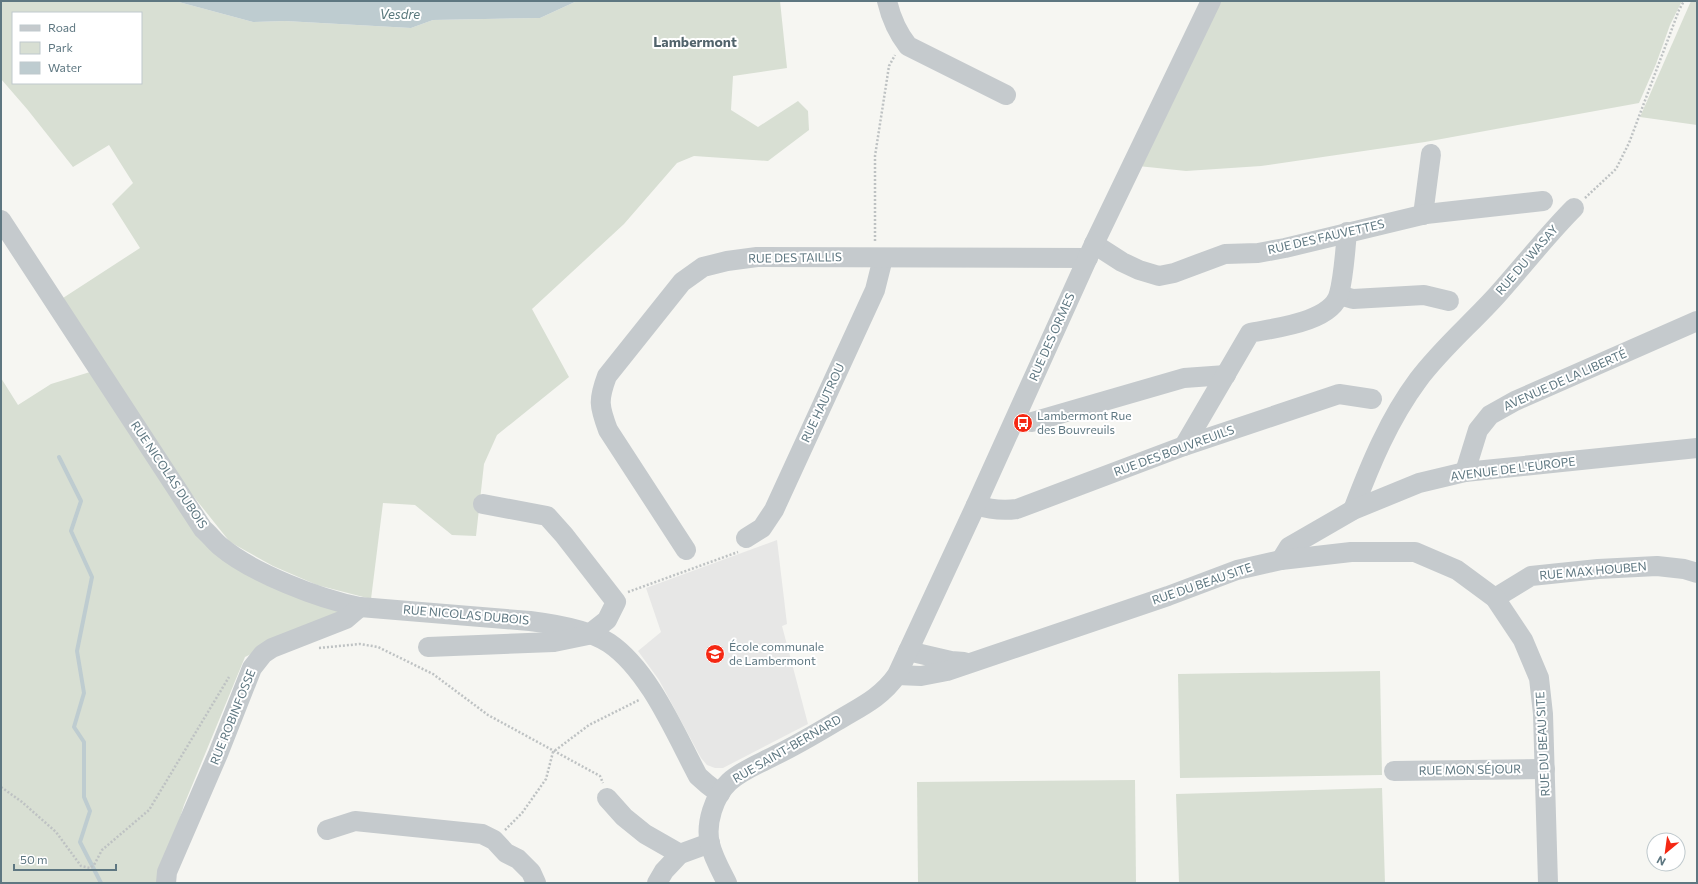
<svg xmlns="http://www.w3.org/2000/svg" width="1698" height="884" viewBox="0 0 1698 884" font-family="Commissioner,sans-serif">
<style>
.built{fill:#e7e7e6}
.green{fill:#d8dfd3;fill-rule:evenodd}
.water{fill:#beccd0}
.lines{fill:none;stroke-linecap:round;stroke-linejoin:round}
.stream{stroke:#beccd0;stroke-width:4}
.path{stroke:#bec2c3;stroke-width:2.5;stroke-dasharray:2 2;stroke-linecap:butt}
.minor{stroke:#c5cacd;stroke-width:20}
.labels{text-anchor:middle;stroke-width:4;stroke-linejoin:round;paint-order:stroke}
.street-label{font-size:12px;fill:#5e7781;stroke:#fff}
.poi-label{font-size:12px;fill:#5e7781;stroke:#fff;text-anchor:start}
.water-label{font-size:13px;font-style:italic;fill:#59787c;stroke:#fff}
.quarter-label{font-size:14px;font-weight:bold;fill:#51636b;stroke:#fff}
</style>
<rect width="100%" height="100%" fill="#f6f6f2"/>
<polygon class="built" points="777,540 787,624 782,626 808,724 723,768 715,768 707,765 701,758 659,680 638,651 661,632 646,588"/>
<g class="green">
<path d="M 1,1 L 175,1 L 253,22 L 285,21 L 411,28 L 433,20 L 540,18 L 577,1 L 780,1 L 787,68 L 733,76 L 731,110 L 758,127 L 798,101 L 808,111 L 809,130 L 768,161 L 694,156 L 677,163 L 624,224 L 532,309 L 569,377 L 497,435 L 484,464 L 476,536 L 452,535 L 415,505 L 383,503 L 371,599 L 317,585 L 273,566 L 230,542 L 186,487 L 63,298 L 140,248 L 112,204 L 133,183 L 109,145 L 73,167 L 27,109 L 1,79 ZM 13,13 L 141,13 L 141,83 L 13,83 Z"/>
<polygon points="1218,1 1682,1 1670,25 1656,64 1639,103 1425,142 1261,166 1186,171 1138,166"/>
<polygon points="1691,1 1697,1 1697,125 1640,117"/>
<polygon points="90,372 202,540 340,612 245,657 184,805 161,878 162,883 1,883 1,378 18,405 51,384"/>
<polygon points="1380,671 1382,775 1180,778 1178,674"/>
<polygon points="1135,780 1136,883 918,883 917,782"/>
<polygon points="1382,788 1385,883 1179,883 1176,794"/>
</g>
<polygon class="water" points="175,1 577,1 540,18 433,20 411,28 285,21 253,22"/>
<g class="lines">
<polyline class="stream" points="59,457 81,501 71,531 92,577 77,651 84,693 74,727 84,742 84,797 90,811 80,842 101,883"/>
<g class="path">
<polyline points="1585,198 1616,169 1629,143 1679,10 1684,1"/>
<polyline points="875,241 875,156 889,66 895,55"/>
<polyline points="628,592 738,552"/>
<polyline points="319,648 360,644 378,647 433,674 488,715 600,776 603,783"/>
<polyline points="1,787 22,802 56,832 81,866 90,868 94,865 102,850 149,810 229,677"/>
<polyline points="505,830 522,813 546,779 553,752 589,725 639,700"/>
</g>
<g class="minor">
<path d="M 887,1 C 891,18 897,32 908,46 L 1006,95"/>
<polyline points="1423,215 1431,154"/>
<path d="M 1,220 L 203,529 C 209,534 214,541 220,546 C 252,573 319,599 360,607 L 530,621 C 554,624 589,630 609,643 C 649,670 675,733 698,776 L 707,784 L 720,794"/>
<polyline points="1094,244 1122,262 1139,270 1159,276 1174,273 1225,254 1258,253 1285,248 1426,214 1543,201"/>
<polyline points="1339,295 1353,299 1424,295 1449,301"/>
<polyline points="1032,422 1184,378 1226,375"/>
<path d="M 1184,446 L 1250,333 C 1274,328 1332,322 1339,294 C 1344,275 1345,252 1347,232"/>
<polyline points="1465,472 1478,430 1490,415 1515,401 1697,321"/>
<path d="M 976,505 C 991,510 1002,511 1017,509 L 1184,446 L 1339,394 L 1372,399"/>
<path d="M 1353,510 C 1370,465 1389,419 1418,380 C 1441,349 1472,323 1498,294 C 1524,265 1547,235 1574,208"/>
<polyline points="746,538 762,528 774,510 875,290 883,258"/>
<path d="M 686,550 L 608,430 C 599,406 598,400 607,376 L 682,282 L 703,267 L 727,261 L 757,257 L 1088,258"/>
<polyline points="1281,560 1289,547 1353,510 1419,483 1465,472 1697,448"/>
<polyline points="1495,598 1531,576 1598,569 1657,566 1684,569 1697,573"/>
<polyline points="428,647 554,642 588,635 607,620 616,602 564,535 547,516 483,504"/>
<polyline points="908,651 951,661 964,662"/>
<polyline points="897,675 921,676 947,671 1168,596 1237,570 1281,560 1351,552 1415,552 1457,570 1495,598 1523,640 1539,678 1543,714 1548,883"/>
<polyline points="1394,771 1545,769"/>
<polyline points="607,798 624,817 645,834 680,854"/>
<polyline points="327,830 355,821 482,834 494,840 506,853 518,859 531,872 536,883"/>
<polyline points="166,883 167,872 218,754 252,668 263,654 272,648 346,619 360,607"/>
<polyline points="657,883 664,871 680,854 710,843"/>
<path d="M 727,883 C 721,871 713,857 710,844 C 705,824 714,796 729,782 C 742,770 761,763 776,755 C 797,745 817,733 837,721 C 860,707 881,698 897,675 L 976,505 L 1094,244 L 1211,1"/>
</g>
</g>
<defs>
<symbol id="bus-disc" viewBox="-11 -11 22 22"><circle r="9.5" fill="#f52813" stroke="#fff"/><path d="M-5-6H5V4H4V6H2V4H-2V6H-4V4H-5ZM-3.5-4V0h7V-4ZM-3.5 1.2v1.5H-2V1.2ZM2 1.2v1.5H3.5V1.2Z" fill="#fff"/></symbol>
<symbol id="school-disc" viewBox="-11 -11 22 22"><circle r="9.5" fill="#f52813" stroke="#fff"/><path d="M0-5L7-2L0 1L-7-2ZM-4 1L0 2.5L4 1V4Q0 6-4 4Z" fill="#fff"/></symbol>
</defs>
<g fill-rule="evenodd">
<use href="#bus-disc" x="1012" y="412" width="22" height="22"/>
<use href="#school-disc" x="704" y="643" width="22" height="22"/>
</g>
<g class="labels">
<g class="street-label">
<text transform="translate(1326 237) rotate(-13)" y="4">RUE DES FAUVETTES</text>
<text transform="translate(795 258) rotate(-1)" y="4">RUE DES TAILLIS</text>
<text transform="translate(1527 260) rotate(-49)" y="4">RUE DU WASAY</text>
<text transform="translate(1052 337) rotate(-66)" y="4">RUE DES ORMES</text>
<text transform="translate(1565 380) rotate(-24)" y="4">AVENUE DE LA LIBERTÉ</text>
<text transform="translate(823 403) rotate(-65)" y="4">RUE HAUTROU</text>
<text transform="translate(1174 451) rotate(-20)" y="4">RUE DES BOUVREUILS</text>
<text transform="translate(1513 469) rotate(-7)" y="4">AVENUE DE L'EUROPE</text>
<text transform="translate(169 475) rotate(56)" y="4">RUE NICOLAS DUBOIS</text>
<text transform="translate(1593 571) rotate(-5)" y="4">RUE MAX HOUBEN</text>
<text transform="translate(1202 584) rotate(-19)" y="4">RUE DU BEAU SITE</text>
<text transform="translate(466 615) rotate(5)" y="4">RUE NICOLAS DUBOIS</text>
<text transform="translate(233 717) rotate(-68)" y="4">RUE ROBINFOSSE</text>
<text transform="translate(1543 744) rotate(-93)" y="4">RUE DU BEAU SITE</text>
<text transform="translate(787 749) rotate(-30)" y="4">RUE SAINT-BERNARD</text>
<text transform="translate(1470 770) rotate(-1)" y="4">RUE MON SÉJOUR</text>
</g>
<g class="poi-label">
<text x="1037" y="420">Lambermont Rue<tspan x="1037" dy="14">des Bouvreuils</tspan></text>
<text x="729" y="651">École communale<tspan x="729" dy="14">de Lambermont</tspan></text>
</g>
<g class="water-label">
<text x="400" y="19">Vesdre</text>
</g>
<g class="quarter-label">
<text x="695" y="47">Lambermont</text>
</g>
</g>
<rect width="1698" height="884" fill="none" stroke="#5e7781" stroke-width="4"/>
<rect x="12" y="12" width="130" height="72" fill="#ffffff" stroke="#bfc9cd"/>
<rect x="20" y="25" width="20" height="6" fill="#c5cacd" stroke="#bfc9cd"/>
<text x="48" y="32" font-size="12" fill="#5e7781">Road</text>
<rect x="20" y="42" width="20" height="12" fill="#d8dfd3" stroke="#bfc9cd"/>
<text x="48" y="52" font-size="12" fill="#5e7781">Park</text>
<rect x="20" y="62" width="20" height="12" fill="#beccd0" stroke="#bfc9cd"/>
<text x="48" y="72" font-size="12" fill="#5e7781">Water</text>
<g transform="translate(1666 852) rotate(209)"><circle r="19" fill="#ffffff" stroke="#bfc9cd"/>
<path d="M0-3L7 15L0 10L-7 15Z" fill="#f52813"/>
<text y="-6" font-size="11" font-weight="bold" text-anchor="middle" fill="#5e7781">N</text>
</g>
<path d="M14 864v6h102v-6" fill="none" stroke="#5e7781" stroke-width="2"/>
<text x="20" y="864" font-size="12" fill="#5e7781" stroke="#ffffff" stroke-width="3" paint-order="stroke">50 m</text>
</svg>
